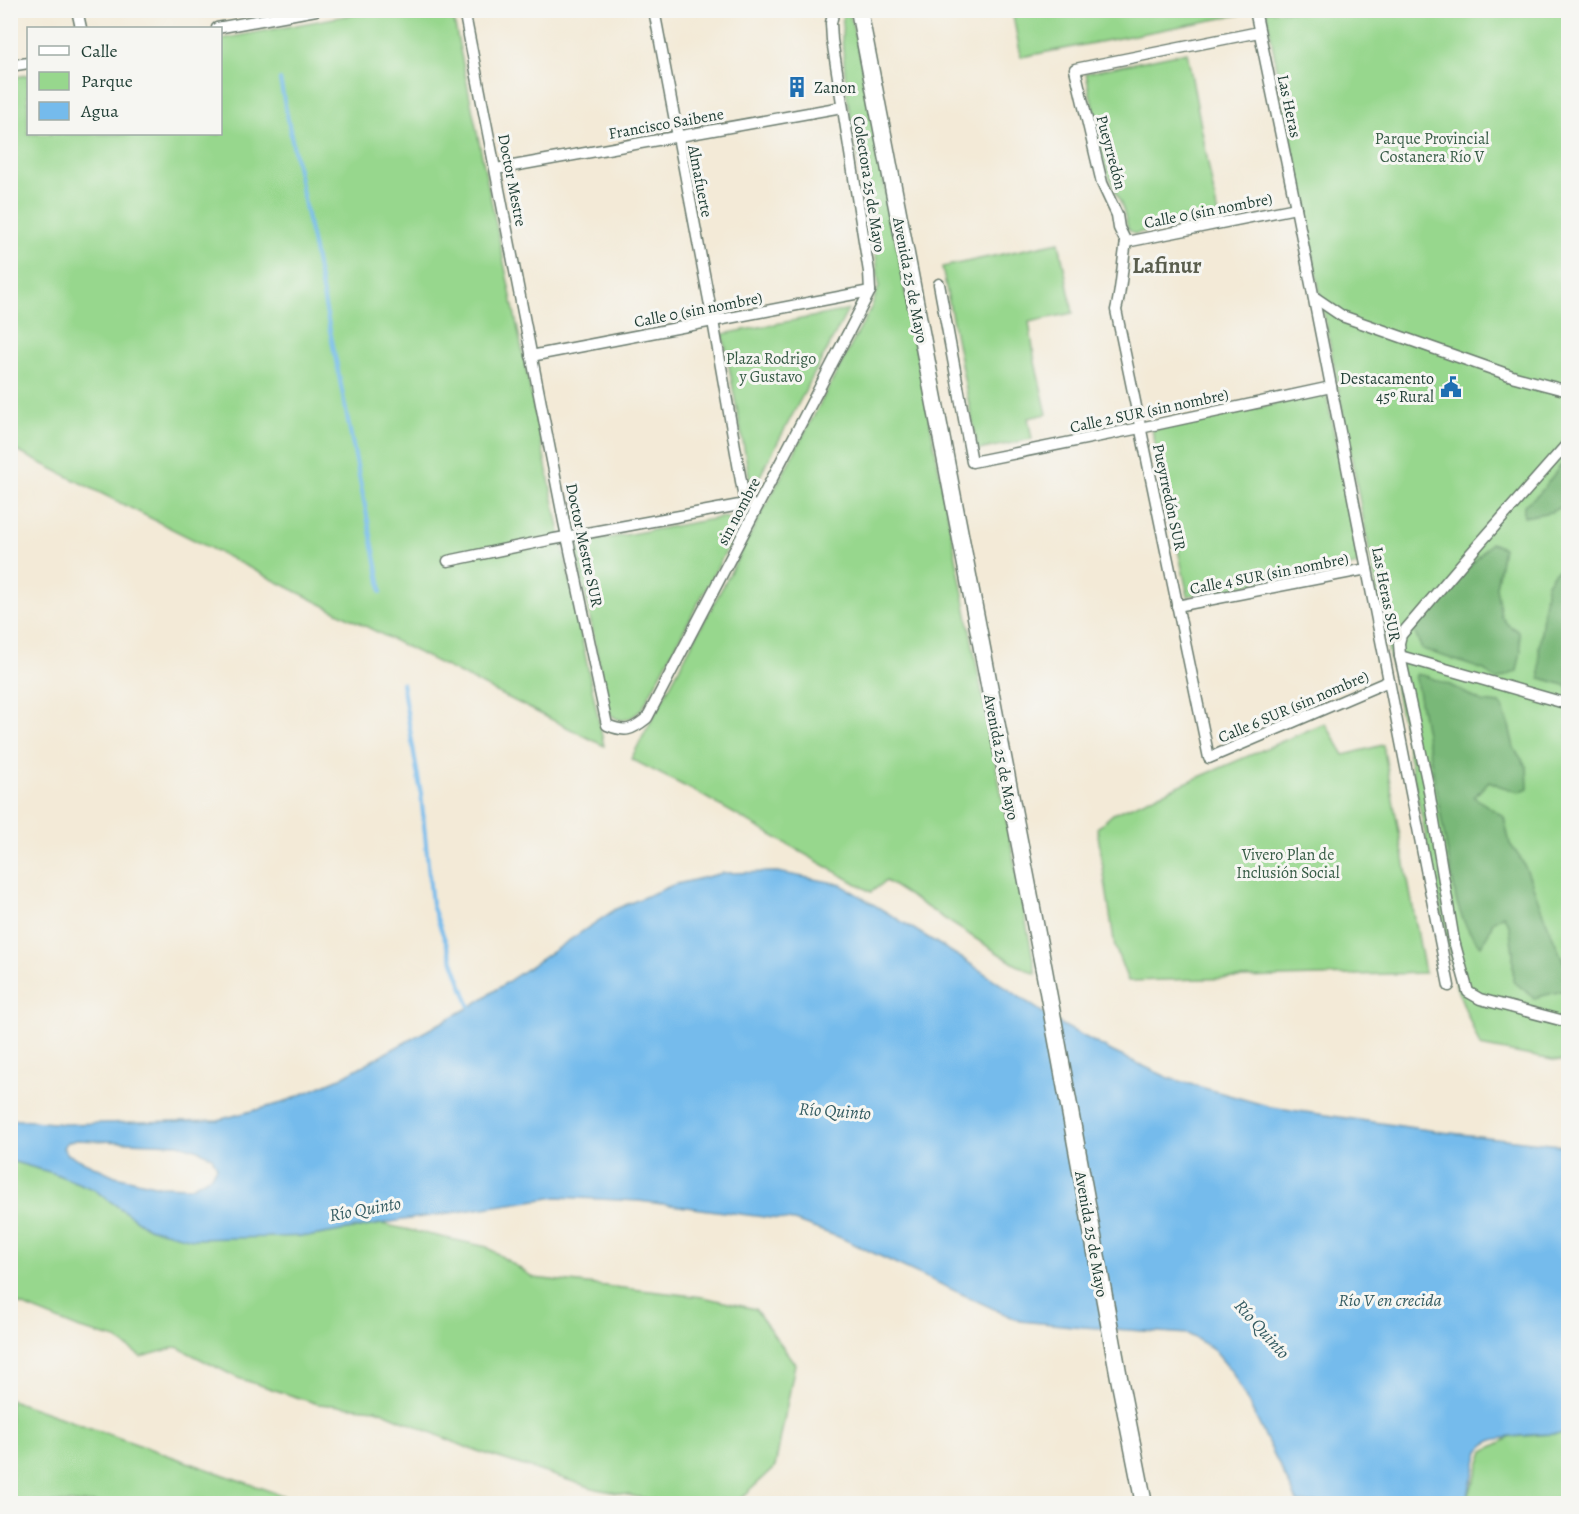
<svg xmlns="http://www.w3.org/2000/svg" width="1579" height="1514" viewBox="0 0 1579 1514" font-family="Alegreya,serif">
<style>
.green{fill:#97d78d;stroke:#5b8a60;stroke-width:1.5}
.forest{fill:#79b878;stroke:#4c7a56;stroke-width:1.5}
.water{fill:#75bbec;stroke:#4a7c90;stroke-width:1.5;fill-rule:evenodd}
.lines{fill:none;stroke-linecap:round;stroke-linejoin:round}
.stream{stroke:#75bbec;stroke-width:4}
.minor-casing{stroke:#697a6d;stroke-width:13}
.primary-casing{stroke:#697a6d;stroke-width:19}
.minor{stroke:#fff;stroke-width:10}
.primary{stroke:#fff;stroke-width:16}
.labels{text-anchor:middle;stroke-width:6;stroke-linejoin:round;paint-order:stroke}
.poi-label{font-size:16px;fill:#1f3d34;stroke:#f6f6f2;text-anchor:start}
.street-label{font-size:16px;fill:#1f3d34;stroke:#f6f6f2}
.park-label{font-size:16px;fill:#375c46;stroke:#f6f6f2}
.water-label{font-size:18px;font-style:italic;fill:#345c62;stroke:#f6f6f2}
.district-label{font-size:22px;font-weight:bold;fill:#5a5e4e;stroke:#f6f6f2}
</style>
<rect width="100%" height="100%" fill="#f6f6f2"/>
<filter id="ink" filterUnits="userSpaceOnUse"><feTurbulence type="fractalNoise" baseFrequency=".0167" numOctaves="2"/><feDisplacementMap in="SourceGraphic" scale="12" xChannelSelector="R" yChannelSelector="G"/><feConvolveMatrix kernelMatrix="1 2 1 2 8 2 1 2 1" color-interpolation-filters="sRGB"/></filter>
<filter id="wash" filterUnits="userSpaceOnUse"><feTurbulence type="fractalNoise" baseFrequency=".008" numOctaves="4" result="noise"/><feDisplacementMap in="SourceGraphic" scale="24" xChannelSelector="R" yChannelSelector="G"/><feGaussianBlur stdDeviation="1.35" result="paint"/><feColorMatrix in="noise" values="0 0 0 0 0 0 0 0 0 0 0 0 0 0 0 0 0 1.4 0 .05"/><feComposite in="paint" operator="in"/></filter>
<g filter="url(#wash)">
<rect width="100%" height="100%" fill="#f3ead7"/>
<g class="green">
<polygon points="1238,10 1239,15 1021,57 1012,11"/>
<polygon points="372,11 452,11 604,746 11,448 10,78 28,75 28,134 220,134 221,39"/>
<polygon points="843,11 849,11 859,52 1036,974 1015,964 886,881 871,892 698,793 631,759 871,308 879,286 876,256 847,97 842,38"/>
<polygon points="1266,11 1568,11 1568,1063 1480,1046 1456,986 1397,696"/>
<polygon points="1187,52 1218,216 1134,234 1128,229 1123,209 1104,165 1086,73"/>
<polygon points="1059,242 1073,313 1029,322 1035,362 1047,414 1028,418 1032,439 978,450 942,267"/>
<polygon points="848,310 752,491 723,334"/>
<polygon points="1326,393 1361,564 1188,596 1152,430"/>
<path d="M 724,517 L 733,521 L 736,532 L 642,709 C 631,720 621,725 609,713 L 577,554 L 581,543 Z"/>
<polygon points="1325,723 1344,755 1383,745 1425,973 1128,981 1115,947 1097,828 1113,814"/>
<polygon points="11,1161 53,1173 93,1189 148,1228 312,1236 382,1224 487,1247 534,1278 703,1297 755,1309 795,1364 775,1467 736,1503 669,1503 596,1489 468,1448 376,1409 318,1404 238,1378 177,1347 141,1357 116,1339 80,1329 11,1301"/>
<polygon points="10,1400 11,1400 304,1503 11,1503"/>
<polygon points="1568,1433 1568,1503 1466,1504 1484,1451 1511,1437"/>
</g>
<g class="forest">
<polygon points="1568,461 1568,503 1551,512 1524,517 1524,505 1540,493 1561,465"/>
<polygon points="1491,543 1503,548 1496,587 1501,616 1508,625 1519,632 1521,651 1517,671 1497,680 1484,670 1422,649 1414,631 1425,615"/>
<polygon points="1568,563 1568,686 1540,678 1539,648 1547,583 1554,573"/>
<path d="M 1415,674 L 1426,676 L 1452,686 L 1482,702 L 1501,704 L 1509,725 L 1514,748 L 1527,767 L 1528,788 L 1519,792 L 1500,786 L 1489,781 L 1474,797 L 1504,817 L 1510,844 L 1521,859 L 1528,873 L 1544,916 L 1568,972 L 1568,981 L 1562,991 L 1534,998 L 1513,981 L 1513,952 L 1509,925 L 1503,915 L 1493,922 L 1489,932 L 1481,946 C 1467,932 1461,917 1456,899 Z"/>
</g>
<path class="water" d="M 777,872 L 840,884 L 963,959 L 1057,1022 L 1113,1052 L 1169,1078 L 1271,1107 L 1442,1132 L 1568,1146 L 1568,1433 C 1545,1435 1516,1434 1493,1440 C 1487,1442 1483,1446 1479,1451 L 1466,1503 L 1298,1503 L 1258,1422 L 1232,1372 L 1212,1348 L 1188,1334 L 1083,1327 L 1020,1321 L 841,1238 L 794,1221 L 639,1201 L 557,1197 L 403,1220 L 312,1236 L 193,1239 L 148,1228 L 93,1189 L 53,1173 L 11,1161 L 10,1119 L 65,1124 L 218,1120 L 282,1103 L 340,1078 L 470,1007 L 616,909 L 673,885 L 723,873 ZM 76,1140 L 178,1144 L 199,1150 L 212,1157 L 217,1167 L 211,1176 L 191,1187 L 159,1186 L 115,1176 L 67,1154 L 63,1148 L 66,1143 Z"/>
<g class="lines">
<g class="stream">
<polyline points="280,80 380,581 381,592"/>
<polyline points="402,683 421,794 432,905 470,1007 473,1011"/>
</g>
</g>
</g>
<g filter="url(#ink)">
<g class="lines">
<defs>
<g id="minor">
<polyline points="77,10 81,28"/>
<path d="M 464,10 L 564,522 L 607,725 C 626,733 632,730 647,718 L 870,291"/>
<polyline points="654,10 713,321 745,504"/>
<polyline points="834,10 831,23 832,40 869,272 870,291"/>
<polyline points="1255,10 1296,208 1449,986"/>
<polyline points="217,28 316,10"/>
<polyline points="10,66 28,63"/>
<polyline points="496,169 842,107"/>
<path d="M 1126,242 C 1122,265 1122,287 1116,310 L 1209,758 L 1389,681"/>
<polyline points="1126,242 1119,228 1117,215 1102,183 1075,69 1259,32"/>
<polyline points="1126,242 1296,208"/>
<polyline points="939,284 972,462 1140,428 1331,387"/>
<polyline points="1314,297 1342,316 1515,377 1568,391"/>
<polyline points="531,356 870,291"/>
<polyline points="1568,443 1465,560 1401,635 1399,643 1400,656 1428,785 1454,941 1468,992 1480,999 1568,1022"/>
<polyline points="448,561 549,540 745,504 751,504"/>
<polyline points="1177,606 1367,569"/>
<polyline points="1400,656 1568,704"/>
</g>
<polyline id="primary" points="859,10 1044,970 1120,1383 1144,1504"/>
</defs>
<use href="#minor" class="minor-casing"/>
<use href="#primary" class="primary-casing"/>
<use href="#minor" class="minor"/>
<use href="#primary" class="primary"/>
</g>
</g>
<defs>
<symbol id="building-bare" viewBox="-9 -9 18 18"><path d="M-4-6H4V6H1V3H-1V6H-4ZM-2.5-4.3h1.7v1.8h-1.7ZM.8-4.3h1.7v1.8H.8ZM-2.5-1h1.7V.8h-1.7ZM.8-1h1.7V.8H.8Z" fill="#1f6fb2" stroke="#f6f6f2" stroke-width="2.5" paint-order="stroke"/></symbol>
<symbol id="civic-bare" viewBox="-9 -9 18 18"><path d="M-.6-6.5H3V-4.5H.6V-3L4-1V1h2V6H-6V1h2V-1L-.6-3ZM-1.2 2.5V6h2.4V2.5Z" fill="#1f6fb2" stroke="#f6f6f2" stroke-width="2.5" paint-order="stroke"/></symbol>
</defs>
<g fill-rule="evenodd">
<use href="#building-bare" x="782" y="72" width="30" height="30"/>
<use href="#civic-bare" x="1436" y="372" width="30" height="30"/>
</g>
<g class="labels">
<g class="poi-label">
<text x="814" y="93">Zanon</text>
<text x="1434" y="384" text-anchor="end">Destacamento<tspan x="1434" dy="18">45º Rural</tspan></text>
</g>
<g class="street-label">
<text transform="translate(1290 106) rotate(78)" y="6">Las Heras</text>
<text transform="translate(666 123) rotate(-10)" y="6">Francisco Saibene</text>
<text transform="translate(1112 152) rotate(75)" y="6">Pueyrredón</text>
<text transform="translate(513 180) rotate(79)" y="6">Doctor Mestre</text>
<text transform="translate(701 181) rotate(79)" y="6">Almafuerte</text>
<text transform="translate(870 184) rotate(81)" y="6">Colectora 25 de Mayo</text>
<text transform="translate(1208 210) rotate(-11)" y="6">Calle 0 (sin nombre)</text>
<text transform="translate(911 280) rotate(79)" y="6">Avenida 25 de Mayo</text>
<text transform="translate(698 309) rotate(-11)" y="6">Calle 0 (sin nombre)</text>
<text transform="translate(1149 410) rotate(-12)" y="6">Calle 2 SUR (sin nombre)</text>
<text transform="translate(1170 497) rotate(78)" y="6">Pueyrredón SUR</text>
<text transform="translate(738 511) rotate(-62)" y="6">sin nombre</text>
<text transform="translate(585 545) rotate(78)" y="6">Doctor Mestre SUR</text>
<text transform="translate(1269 573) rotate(-11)" y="6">Calle 4 SUR (sin nombre)</text>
<text transform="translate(1387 594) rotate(79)" y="6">Las Heras SUR</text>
<text transform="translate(1293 706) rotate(-23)" y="6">Calle 6 SUR (sin nombre)</text>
<text transform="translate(1002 757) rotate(79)" y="6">Avenida 25 de Mayo</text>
<text transform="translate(1092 1234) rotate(80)" y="6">Avenida 25 de Mayo</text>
</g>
<g class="park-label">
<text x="1432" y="144">Parque Provincial<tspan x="1432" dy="18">Costanera Río V</tspan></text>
<text x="771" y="364">Plaza Rodrigo<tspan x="771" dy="18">y Gustavo</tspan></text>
<text x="1288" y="860">Vivero Plan de<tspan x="1288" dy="18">Inclusión Social</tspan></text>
</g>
<g class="water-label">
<text transform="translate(835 1111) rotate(4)" y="6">Río Quinto</text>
<text transform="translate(365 1209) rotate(-10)" y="6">Río Quinto</text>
<text x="1390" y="1306">Río V en crecida</text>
<text transform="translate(1262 1329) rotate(48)" y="6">Río Quinto</text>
</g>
<g class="district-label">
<text x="1167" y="273">Lafinur</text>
</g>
</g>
<rect width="1579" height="1514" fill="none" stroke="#f6f6f2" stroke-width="36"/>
<rect x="27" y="27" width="195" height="108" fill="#f6f6f2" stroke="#a0aca6" stroke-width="1.5"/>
<rect x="39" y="46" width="30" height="9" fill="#ffffff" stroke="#a0aca6" stroke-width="1.5"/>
<text x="81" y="57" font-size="18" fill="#1f3d34">Calle</text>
<rect x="39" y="72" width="30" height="18" fill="#97d78d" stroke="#a0aca6" stroke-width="1.5"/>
<text x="81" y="87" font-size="18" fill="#1f3d34">Parque</text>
<rect x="39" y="102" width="30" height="18" fill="#75bbec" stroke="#a0aca6" stroke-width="1.5"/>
<text x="81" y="117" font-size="18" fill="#1f3d34">Agua</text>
</svg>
